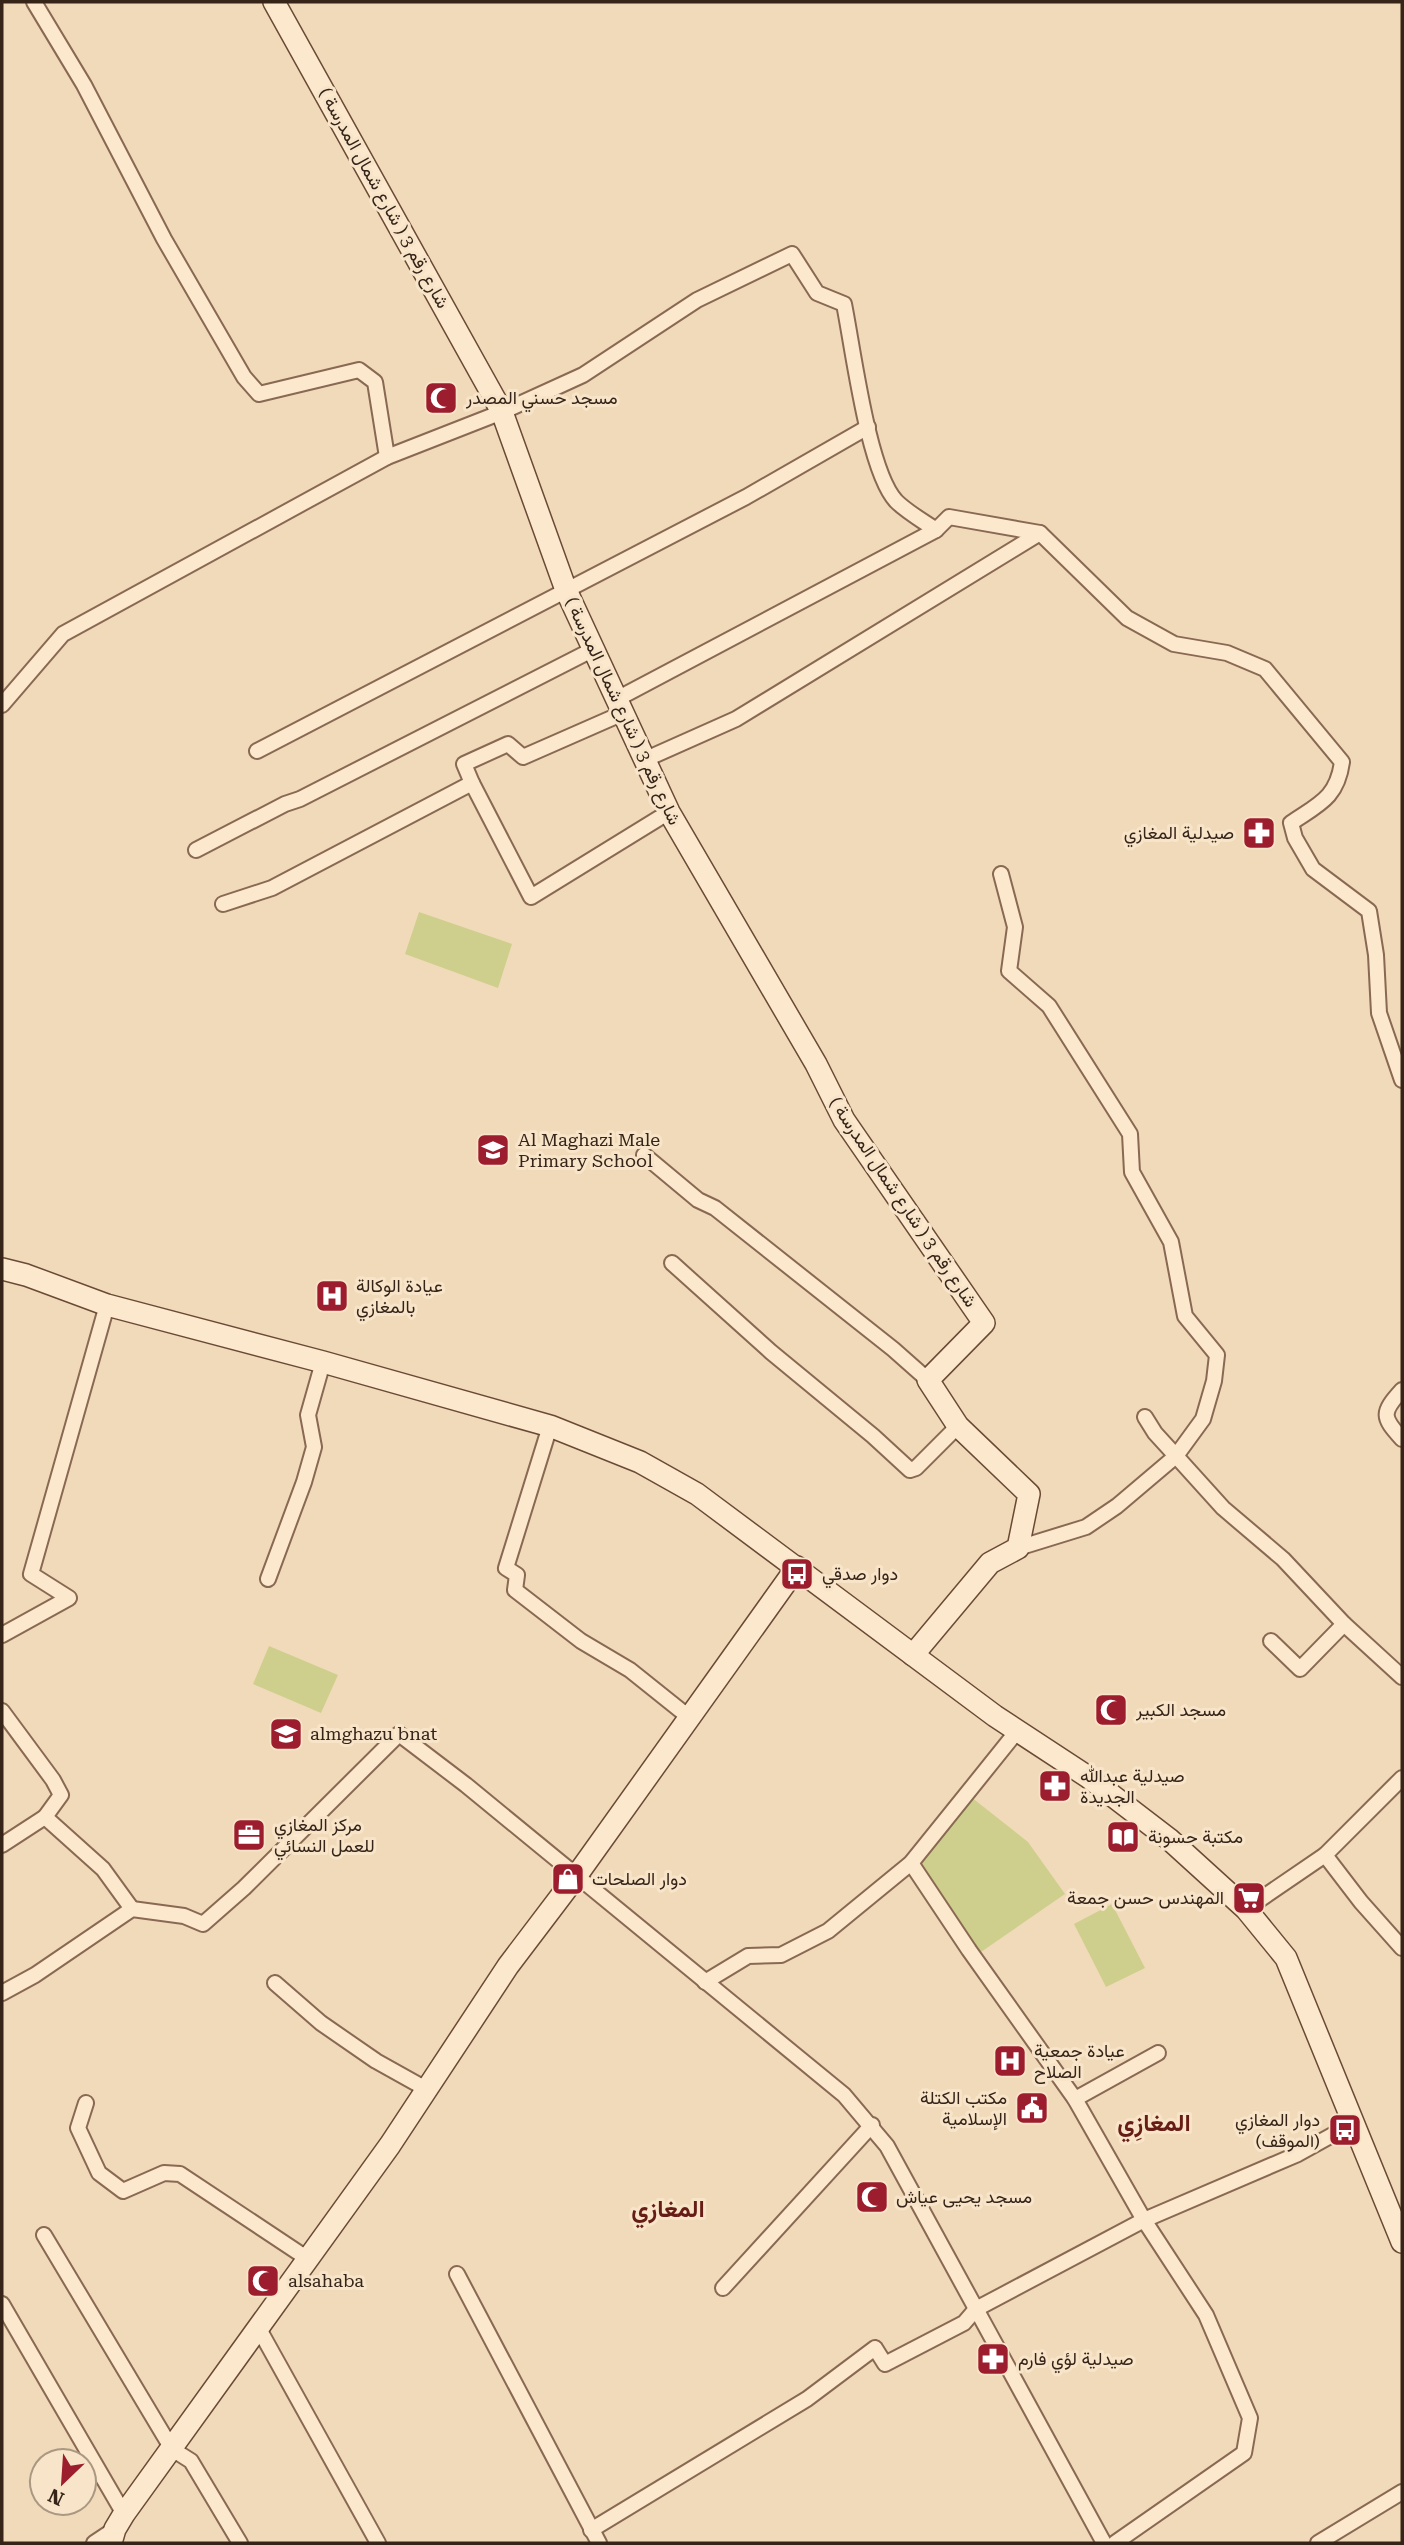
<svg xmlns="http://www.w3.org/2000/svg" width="1404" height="2545" viewBox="0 0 1404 2545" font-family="'Roboto Serif',Vazirmatn,serif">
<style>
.garden{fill:#cfcf8d}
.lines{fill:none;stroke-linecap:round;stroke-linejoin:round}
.street-casing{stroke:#896953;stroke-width:18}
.secondary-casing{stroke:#6a4a36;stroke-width:24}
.street{stroke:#fce8cd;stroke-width:14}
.secondary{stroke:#fce8cd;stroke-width:21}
.labels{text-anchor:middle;stroke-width:6;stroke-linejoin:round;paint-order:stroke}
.street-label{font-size:18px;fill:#362419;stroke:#f8e5c9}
.poi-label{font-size:18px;fill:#362419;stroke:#f8e5c9;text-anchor:start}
.district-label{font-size:24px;font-weight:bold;fill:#661d15;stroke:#f8e5c9}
</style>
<rect width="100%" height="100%" fill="#f1dab9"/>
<g class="garden">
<polygon points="419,912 512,944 498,988 405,954"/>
<polygon points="269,1646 338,1675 321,1713 253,1684"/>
<polygon points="971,1797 1028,1842 1065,1894 981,1952 914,1862"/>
<polygon points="1112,1904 1145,1968 1106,1987 1074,1924"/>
</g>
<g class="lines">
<defs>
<g id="street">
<polyline points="34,2 84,85 164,239 244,377 259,394 359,370 375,382 387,457"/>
<polyline points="615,700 936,530"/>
<path d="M 2,705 L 63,634 L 387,457 L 502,412 L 583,375 L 697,300 L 792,254 L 817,293 L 844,304 C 853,348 868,471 896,501 C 907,512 923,521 936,530 L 949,517 L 1040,533 L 1127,618 L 1174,644 L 1227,653 L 1265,669 L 1342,762 C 1337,798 1319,804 1291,823 L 1295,838 L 1313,869 L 1369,911 L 1376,955 L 1379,1013 L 1402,1080"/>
<polyline points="257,751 746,497 868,427"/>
<polyline points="644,760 736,719 1040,533"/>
<polyline points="472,783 531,897 669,812"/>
<polyline points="196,850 285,804 300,799 592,650"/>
<polyline points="1001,874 1015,927 1009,971 1049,1006 1130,1134 1132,1172 1171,1242 1185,1316 1217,1355 1214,1381 1203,1419 1176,1456 1155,1433 1145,1417"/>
<polyline points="223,904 272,888 472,783 464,764 508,744 523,757 621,714"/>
<polyline points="644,1155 698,1200 715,1208 893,1349 928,1380"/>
<polyline points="672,1263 771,1352 873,1436 910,1470 916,1468 958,1426"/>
<path d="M 1402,1390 C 1381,1413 1382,1417 1402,1439"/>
<polyline points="550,1426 506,1568 517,1575 515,1590 581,1641 630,1670 690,1718"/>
<polyline points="1018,1548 1086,1527 1117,1506 1176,1456 1223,1508 1283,1559 1344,1624 1402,1677"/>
<polyline points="268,1579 304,1482 314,1447 308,1415 323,1362"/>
<polyline points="2,1635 69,1598 31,1574 107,1305"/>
<polyline points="1271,1641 1300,1669 1344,1624"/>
<polyline points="2,1711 53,1780 61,1795 45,1817 103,1869 132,1909"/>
<polyline points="2,1845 45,1817"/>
<polyline points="1325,1855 1361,1902 1402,1948"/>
<polyline points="911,1863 969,1950 1075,2099 1144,2220 1206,2315 1250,2418 1244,2453 1115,2543"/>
<polyline points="1246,1909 1325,1855 1402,1778"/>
<polyline points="705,1982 748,1956 781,1955 828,1931 911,1863 1018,1730"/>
<polyline points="275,1983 321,2023 376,2061 428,2090"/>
<polyline points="2,1993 35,1975 132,1909 184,1916 203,1924 244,1888 399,1734 466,1785 844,2095 887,2146 1104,2543"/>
<polyline points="1075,2099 1158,2053"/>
<polyline points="86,2103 78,2128 99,2173 123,2191 164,2173 180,2174 308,2259"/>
<polyline points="44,2235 172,2449 191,2461 240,2543"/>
<polyline points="457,2274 599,2543"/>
<polyline points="723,2288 872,2125"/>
<polyline points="2,2304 124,2514"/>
<polyline points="259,2329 378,2543"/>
<polyline points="591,2530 807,2399 875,2348 885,2364 964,2323 976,2309 1144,2220 1298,2154 1354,2123"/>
<polyline points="94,2543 115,2529"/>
<polyline points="1318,2543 1402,2492"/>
</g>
<g id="secondary">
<polyline points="274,2 502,412 566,590 669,812 816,1064 844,1120 984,1323 928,1380 958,1426 1029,1494 1018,1548 990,1563 913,1655"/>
<polyline points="2,1269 26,1275 107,1305 323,1362 550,1426 640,1462 697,1494 995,1716 1088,1777 1169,1839 1246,1909 1286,1958 1402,2242"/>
<polyline points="111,2543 115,2529 124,2514 390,2145 508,1966 577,1875 797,1567"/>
</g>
</defs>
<use href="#street" class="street-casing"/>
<use href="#secondary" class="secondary-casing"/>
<use href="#street" class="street"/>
<use href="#secondary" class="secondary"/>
</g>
<defs>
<symbol id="mosque-square" viewBox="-11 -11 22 22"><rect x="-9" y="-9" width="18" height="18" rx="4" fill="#9c1e2e" stroke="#f8e5c9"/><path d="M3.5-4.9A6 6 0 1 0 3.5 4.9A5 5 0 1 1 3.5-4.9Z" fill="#fff"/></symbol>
<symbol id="pharmacy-square" viewBox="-11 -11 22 22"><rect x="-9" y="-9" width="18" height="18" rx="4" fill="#9c1e2e" stroke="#f8e5c9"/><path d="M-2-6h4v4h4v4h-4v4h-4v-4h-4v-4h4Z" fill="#fff"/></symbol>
<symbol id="school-square" viewBox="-11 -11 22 22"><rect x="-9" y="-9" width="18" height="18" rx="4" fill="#9c1e2e" stroke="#f8e5c9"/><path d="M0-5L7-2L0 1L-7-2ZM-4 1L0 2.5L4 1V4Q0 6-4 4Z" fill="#fff"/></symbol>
<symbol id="hospital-square" viewBox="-11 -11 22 22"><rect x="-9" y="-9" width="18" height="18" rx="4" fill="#9c1e2e" stroke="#f8e5c9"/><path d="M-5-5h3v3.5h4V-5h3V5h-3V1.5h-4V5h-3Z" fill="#fff"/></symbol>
<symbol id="bus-square" viewBox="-11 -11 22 22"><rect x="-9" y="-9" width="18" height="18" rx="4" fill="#9c1e2e" stroke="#f8e5c9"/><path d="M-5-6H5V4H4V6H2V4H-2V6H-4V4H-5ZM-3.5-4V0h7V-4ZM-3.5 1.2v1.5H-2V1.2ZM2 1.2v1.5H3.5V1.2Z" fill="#fff"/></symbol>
<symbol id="office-square" viewBox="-11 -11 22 22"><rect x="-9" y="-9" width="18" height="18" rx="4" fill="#9c1e2e" stroke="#f8e5c9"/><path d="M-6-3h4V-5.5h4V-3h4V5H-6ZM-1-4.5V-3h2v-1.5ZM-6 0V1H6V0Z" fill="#fff"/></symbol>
<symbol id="library-square" viewBox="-11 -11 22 22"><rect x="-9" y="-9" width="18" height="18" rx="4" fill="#9c1e2e" stroke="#f8e5c9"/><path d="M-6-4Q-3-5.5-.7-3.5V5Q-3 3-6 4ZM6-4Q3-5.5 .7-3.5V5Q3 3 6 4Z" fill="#fff"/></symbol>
<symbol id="shop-square" viewBox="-11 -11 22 22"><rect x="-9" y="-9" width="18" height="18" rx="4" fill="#9c1e2e" stroke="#f8e5c9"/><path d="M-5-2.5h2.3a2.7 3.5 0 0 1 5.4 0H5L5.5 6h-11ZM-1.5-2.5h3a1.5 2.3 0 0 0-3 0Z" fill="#fff"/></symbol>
<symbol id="supermarket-square" viewBox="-11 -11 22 22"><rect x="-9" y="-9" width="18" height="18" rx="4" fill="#9c1e2e" stroke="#f8e5c9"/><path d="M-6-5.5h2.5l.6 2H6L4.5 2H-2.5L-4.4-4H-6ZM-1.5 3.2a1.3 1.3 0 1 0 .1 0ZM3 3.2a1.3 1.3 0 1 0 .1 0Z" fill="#fff"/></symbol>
<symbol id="civic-square" viewBox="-11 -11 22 22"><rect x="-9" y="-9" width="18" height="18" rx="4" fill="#9c1e2e" stroke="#f8e5c9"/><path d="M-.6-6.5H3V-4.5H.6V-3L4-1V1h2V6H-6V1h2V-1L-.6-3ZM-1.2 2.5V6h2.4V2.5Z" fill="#fff"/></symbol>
</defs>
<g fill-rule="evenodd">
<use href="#mosque-square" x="422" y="379" width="38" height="38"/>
<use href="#pharmacy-square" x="1240" y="814" width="38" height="38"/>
<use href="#school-square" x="474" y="1131" width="38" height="38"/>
<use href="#hospital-square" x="313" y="1277" width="38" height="38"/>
<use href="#bus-square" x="778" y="1555" width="38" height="38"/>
<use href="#mosque-square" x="1092" y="1691" width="38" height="38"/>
<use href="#school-square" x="267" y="1715" width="38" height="38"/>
<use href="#pharmacy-square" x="1036" y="1767" width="38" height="38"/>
<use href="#office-square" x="230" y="1816" width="38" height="38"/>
<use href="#library-square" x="1104" y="1818" width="38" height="38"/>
<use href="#shop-square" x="549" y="1860" width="38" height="38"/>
<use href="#supermarket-square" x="1230" y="1879" width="38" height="38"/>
<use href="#hospital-square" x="991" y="2042" width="38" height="38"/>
<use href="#civic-square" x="1013" y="2089" width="38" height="38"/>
<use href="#bus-square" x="1326" y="2111" width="38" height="38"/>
<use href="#mosque-square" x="853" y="2178" width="38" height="38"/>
<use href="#mosque-square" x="244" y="2262" width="38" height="38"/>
<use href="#pharmacy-square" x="974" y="2340" width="38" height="38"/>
</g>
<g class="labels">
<g class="street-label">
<text transform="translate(384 198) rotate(61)" y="6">شارع رقم 3 ( شارع شمال المدرسة )</text>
<text transform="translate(623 711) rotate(65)" y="6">شارع رقم 3 ( شارع شمال المدرسة )</text>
<text transform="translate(903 1202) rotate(56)" y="6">شارع رقم 3 ( شارع شمال المدرسة )</text>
</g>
<g class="poi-label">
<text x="466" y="404">مسجد حسني المصدر</text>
<text x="1234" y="839" text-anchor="end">صيدلية المغازي</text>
<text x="518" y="1146">Al Maghazi Male<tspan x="518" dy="21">Primary School</tspan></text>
<text x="356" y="1292">عيادة الوكالة<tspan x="356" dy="21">بالمغازي</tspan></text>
<text x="822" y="1580">دوار صدقي</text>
<text x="1136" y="1716">مسجد الكبير</text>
<text x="310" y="1740">almghazu bnat</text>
<text x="1080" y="1782">صيدلية عبدالله<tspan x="1080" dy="21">الجديدة</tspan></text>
<text x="274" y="1831">مركز المغازي<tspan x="274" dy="21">للعمل النسائي</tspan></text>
<text x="1148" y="1843">مكتبة حسونة</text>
<text x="592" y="1885">دوار الصلحات</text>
<text x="1224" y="1904" text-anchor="end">المهندس حسن جمعة</text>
<text x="1034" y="2057">عيادة جمعية<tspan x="1034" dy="21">الصلاح</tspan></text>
<text x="1007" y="2104" text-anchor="end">مكتب الكتلة<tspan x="1007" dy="21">الإسلامية</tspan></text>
<text x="1320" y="2126" text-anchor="end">دوار المغازي<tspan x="1320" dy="21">(الموقف)</tspan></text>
<text x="896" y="2203">مسجد يحيى عياش</text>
<text x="288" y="2287">alsahaba</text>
<text x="1018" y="2365">صيدلية لؤي فارم</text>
</g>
<g class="district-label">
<text x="1154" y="2131">المغازِي</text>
<text x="668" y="2217">المغازي</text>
</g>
</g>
<rect width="1404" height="2545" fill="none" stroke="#362419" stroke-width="7"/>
<g transform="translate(63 2482) rotate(205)"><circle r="33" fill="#f8e5c9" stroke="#aa9883" stroke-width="2"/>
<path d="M0-5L12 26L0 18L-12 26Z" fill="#9c1e2e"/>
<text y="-10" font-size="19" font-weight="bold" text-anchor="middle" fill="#362419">N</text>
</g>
</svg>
